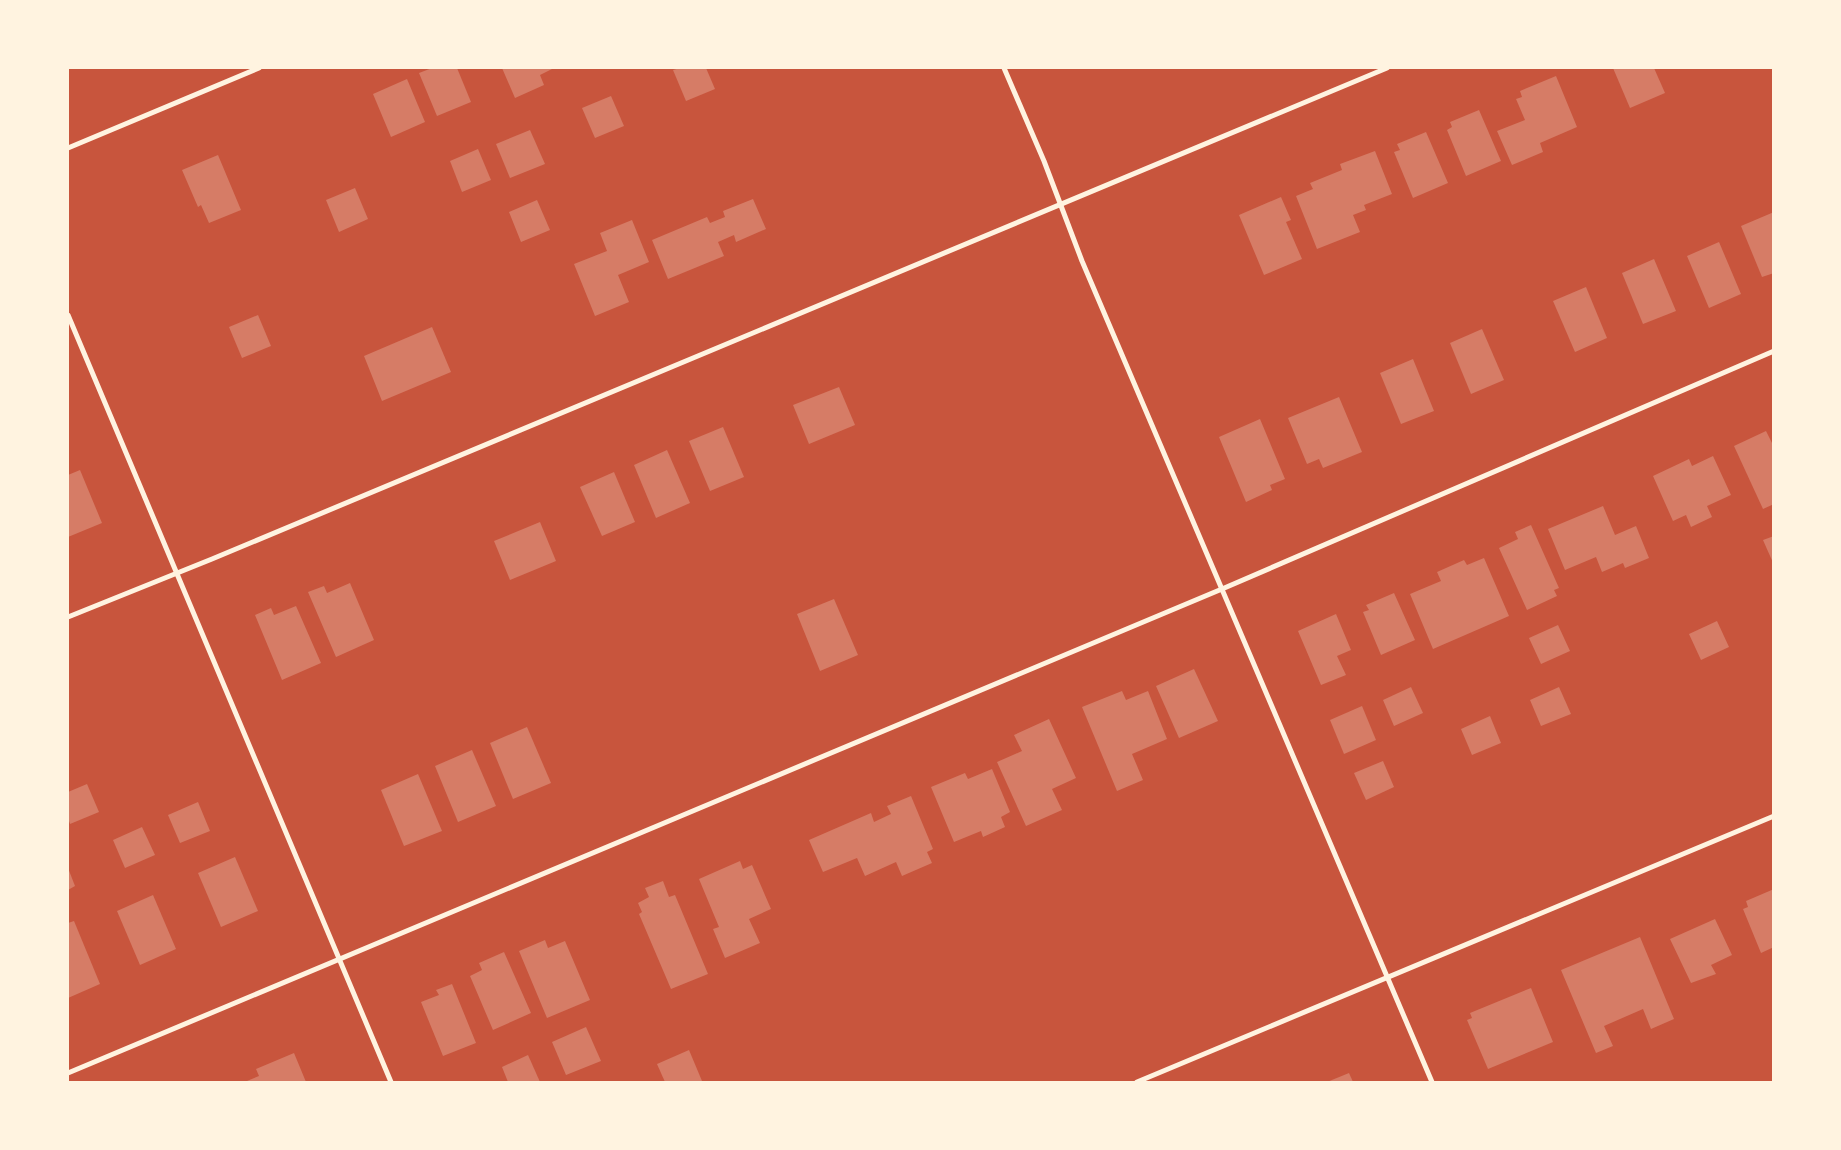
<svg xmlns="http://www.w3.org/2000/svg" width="1841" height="1150" viewBox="0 0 1841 1150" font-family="'Source Serif 4',serif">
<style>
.building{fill:#d67c66}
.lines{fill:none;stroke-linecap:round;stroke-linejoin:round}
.minor{stroke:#fff3e0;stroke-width:5}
</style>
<rect width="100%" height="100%" fill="#c8553d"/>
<g class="building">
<polygon points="432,68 457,68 471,102 437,116 419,73"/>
<polygon points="502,68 551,68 552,69 540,75 544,85 515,98"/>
<polygon points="680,68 706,68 715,89 686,101 673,70"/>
<polygon points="1613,68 1654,68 1665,93 1630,108"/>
<polygon points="1556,76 1577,127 1540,143 1543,152 1512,165 1497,131 1525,120 1516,99 1522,97 1520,91"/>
<polygon points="407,79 425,122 391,137 373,94"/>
<polygon points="611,96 624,126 595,138 582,108"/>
<polygon points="1479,110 1501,161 1466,176 1447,130 1452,127 1450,122"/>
<polygon points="530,130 545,164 510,178 496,144"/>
<polygon points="1426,132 1448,183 1413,198 1394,152 1400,150 1397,144"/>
<polygon points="478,149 491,180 462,192 450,161"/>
<polygon points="1375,151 1392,194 1364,205 1366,210 1353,215 1360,232 1317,249 1296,196 1313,189 1310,183 1342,170 1340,164"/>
<polygon points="218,155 241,210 209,223 201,205 198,207 182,170"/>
<polygon points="355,188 368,219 339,232 326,200"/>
<polygon points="1281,197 1291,220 1286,222 1302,259 1264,275 1239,215"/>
<polygon points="753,199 766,229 736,242 734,235 718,242 724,256 668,279 652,240 707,217 710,223 725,217 723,211"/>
<polygon points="537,200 550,230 521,242 509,212"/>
<polygon points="1774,212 1774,273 1762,277 1741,226"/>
<polygon points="632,220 649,262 618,275 629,302 595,316 574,264 607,251 600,233"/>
<polygon points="1719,242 1741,294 1709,308 1687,256"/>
<polygon points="1654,259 1676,311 1643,324 1622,273"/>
<polygon points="1586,287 1607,338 1575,352 1553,301"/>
<polygon points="258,315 271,346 242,358 229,327"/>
<polygon points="432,327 451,372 382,401 364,356"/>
<polygon points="1482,329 1504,380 1471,394 1450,343"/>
<polygon points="1413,359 1434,411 1401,424 1380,373"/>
<polygon points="839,387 855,425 809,444 793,405"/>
<polygon points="1339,397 1362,452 1323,468 1319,459 1307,464 1288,418"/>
<polygon points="1260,419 1285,479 1270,485 1272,490 1246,502 1219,437"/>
<polygon points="723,427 744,477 710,491 689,441"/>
<polygon points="1766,431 1774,447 1774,504 1763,509 1734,446"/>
<polygon points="667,450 690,503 656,518 634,465"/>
<polygon points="1713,456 1731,495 1707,506 1712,517 1691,527 1686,515 1673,521 1653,476 1689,459 1692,466"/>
<polygon points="80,470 102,523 68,537 68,475"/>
<polygon points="614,472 635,522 602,536 580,487"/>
<polygon points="1603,506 1615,535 1636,526 1649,558 1625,568 1623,563 1602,572 1596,557 1565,570 1548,529"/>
<polygon points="540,522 556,561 510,580 494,541"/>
<polygon points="1531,525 1559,588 1554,590 1557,596 1527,610 1499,548 1518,539 1515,532"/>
<polygon points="1774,536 1774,565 1763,540"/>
<polygon points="1484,558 1509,616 1433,649 1410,594 1441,581 1437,572 1464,560 1467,565"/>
<polygon points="350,583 374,640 336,657 308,592 324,586 327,593"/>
<polygon points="1394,593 1415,640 1381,655 1363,612 1369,610 1366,605"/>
<polygon points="834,599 858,655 820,671 797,614"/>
<polygon points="296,606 321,663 282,680 255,615 271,608 274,615"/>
<polygon points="1336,614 1351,650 1337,656 1346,675 1321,685 1298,631"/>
<polygon points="1717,621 1729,647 1701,660 1689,634"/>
<polygon points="1558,625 1570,651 1541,664 1529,638"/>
<polygon points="1194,669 1218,721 1179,738 1156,686"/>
<polygon points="1411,687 1423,713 1394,726 1383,700"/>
<polygon points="1559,687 1571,714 1541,726 1530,700"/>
<polygon points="1122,691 1126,700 1148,691 1167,739 1132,754 1143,780 1117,791 1082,707"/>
<polygon points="1362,706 1376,740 1344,754 1330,720"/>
<polygon points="1490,716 1501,743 1472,755 1461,729"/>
<polygon points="1049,719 1076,778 1052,789 1062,810 1026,826 997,762 1022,751 1014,735"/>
<polygon points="527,727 551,783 513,799 490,743"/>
<polygon points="472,750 496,806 458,822 435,766"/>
<polygon points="1383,761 1394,787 1366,800 1354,773"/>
<polygon points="992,769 1010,812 1001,817 1005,827 983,837 981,831 954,842 931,787 965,773 968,779"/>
<polygon points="418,774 442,831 404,846 381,790"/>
<polygon points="87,784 99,812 70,824 68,818 68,792"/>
<polygon points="911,796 933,849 927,852 932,863 902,876 896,862 865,876 857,858 823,872 809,840 871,813 874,822 891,814 887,806"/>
<polygon points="198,802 210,831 180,843 168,815"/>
<polygon points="142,827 155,855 125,868 113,840"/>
<polygon points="235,857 258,911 221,927 198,873"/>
<polygon points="740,861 743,869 752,865 771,909 749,919 760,943 725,958 713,929 719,927 699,879"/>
<polygon points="68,868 75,886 68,890"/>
<polygon points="663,881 669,897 675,895 708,974 671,989 639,914 642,912 638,903 649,897 645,888"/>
<polygon points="1774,889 1774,947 1761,953 1743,909 1748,907 1746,901"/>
<polygon points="153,895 176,949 140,965 117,911"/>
<polygon points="1715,919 1732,955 1711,965 1716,974 1691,983 1670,939"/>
<polygon points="74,921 100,984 68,998 68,923"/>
<polygon points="1640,937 1674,1019 1651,1029 1643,1009 1604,1026 1613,1046 1596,1053 1561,970"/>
<polygon points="545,940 548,948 565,941 590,1000 547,1018 519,951"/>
<polygon points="504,952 531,1013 493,1030 470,976 482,970 479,963"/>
<polygon points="452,984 476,1043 443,1056 421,1002 439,995 436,990"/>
<polygon points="1531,988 1553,1042 1488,1069 1467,1020 1472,1018 1470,1013"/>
<polygon points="586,1027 601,1061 566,1075 552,1042"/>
<polygon points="689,1050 702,1081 665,1082 657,1064"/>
<polygon points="294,1053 306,1082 248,1082 247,1081 259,1076 256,1069"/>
<polygon points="528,1055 540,1082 508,1082 502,1067"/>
<polygon points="1349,1073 1353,1082 1327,1082"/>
</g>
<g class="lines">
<g class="minor">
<polyline points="1004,68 1044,161 1082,261 1432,1082"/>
<polyline points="68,148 259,68"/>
<polyline points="68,315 391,1082"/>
<polyline points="68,617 212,559 1387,68"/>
<polyline points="68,1073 1222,589 1774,351"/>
<polyline points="1137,1082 1774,816"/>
</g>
</g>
<rect width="1841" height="1150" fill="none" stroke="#fff3e0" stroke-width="138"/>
</svg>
